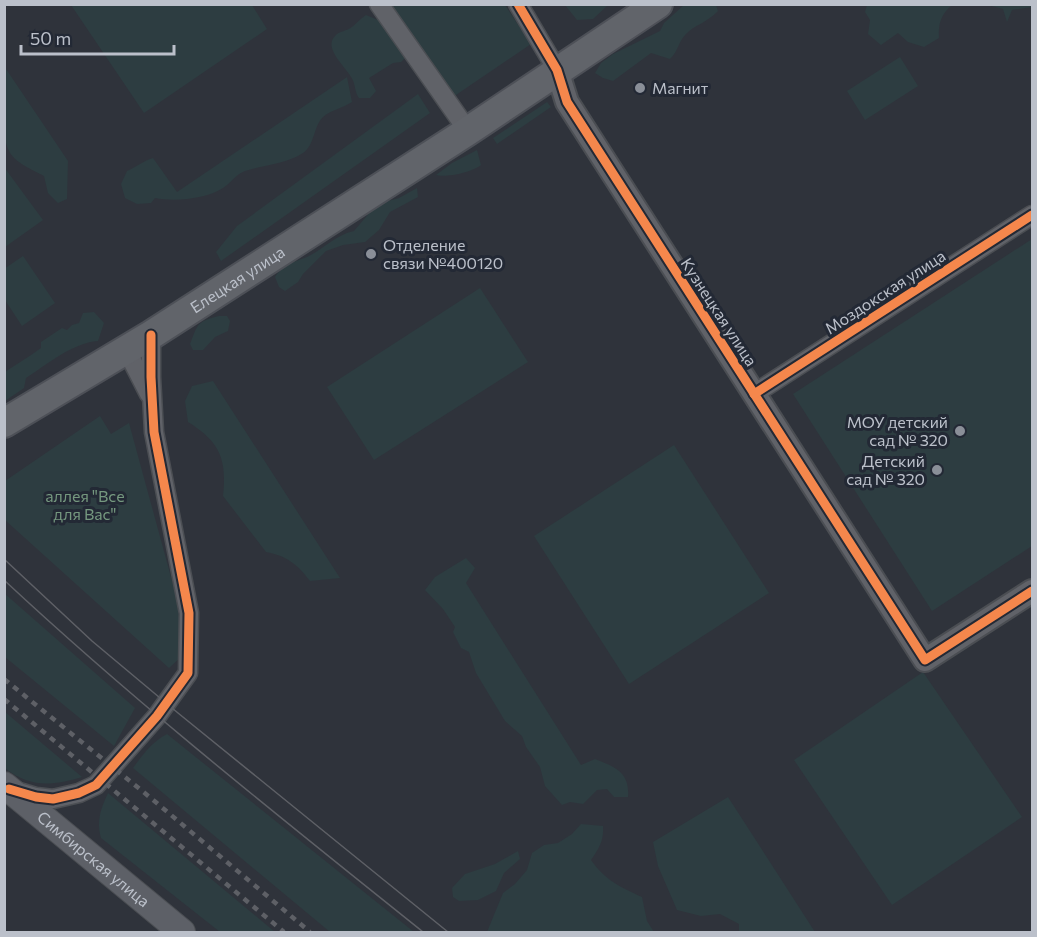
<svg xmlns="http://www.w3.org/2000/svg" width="1037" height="937" viewBox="0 0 1037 937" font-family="Commissioner,sans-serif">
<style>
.green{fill:#2d3d41}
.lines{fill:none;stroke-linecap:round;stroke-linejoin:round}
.minor-casing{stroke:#4b4e53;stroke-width:21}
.tertiary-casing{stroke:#4b4e53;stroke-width:26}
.secondary-casing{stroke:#4b4e53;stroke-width:28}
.primary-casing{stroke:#4d5057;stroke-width:32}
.minor{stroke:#606268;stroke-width:18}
.tertiary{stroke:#606268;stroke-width:22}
.secondary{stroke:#5d6067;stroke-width:26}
.primary{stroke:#61646a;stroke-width:28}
.tram{stroke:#5e6066;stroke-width:1.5}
.rail{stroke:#5e6066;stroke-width:4.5;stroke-dasharray:6 6;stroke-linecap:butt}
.cycleway-casing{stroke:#232935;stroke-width:13}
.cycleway{stroke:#f5874c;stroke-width:9}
.poi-dot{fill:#8a8f98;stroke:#232935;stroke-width:2}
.labels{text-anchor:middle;stroke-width:6;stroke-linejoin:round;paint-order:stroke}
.poi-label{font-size:16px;fill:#bbc0ca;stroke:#232935;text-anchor:start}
.street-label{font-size:16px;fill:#bbc0ca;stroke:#232935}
.park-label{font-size:16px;fill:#75987f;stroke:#232935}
</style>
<rect width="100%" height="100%" fill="#2f333b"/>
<g class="green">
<polygon points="71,5 252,5 267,29 144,113"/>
<polygon points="391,5 505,5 531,44 453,97"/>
<polygon points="565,5 608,5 593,19 577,20"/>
<path d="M 684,5 L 716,5 L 718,11 C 708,22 693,26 686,34 C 678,42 679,50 670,59 L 651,53 L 613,81 L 603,78 L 595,73 L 601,63 L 613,54 L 660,31 L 664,23 Z"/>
<path d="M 867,5 L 867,4 L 952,5 C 941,14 938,24 939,38 L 924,47 L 908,42 L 898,33 L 881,45 L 868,34 L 870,20 L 865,12 Z"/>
<polygon points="988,5 1032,5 1032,7 1012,10 1007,22 1003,9"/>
<path d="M 366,15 L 383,22 L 406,57 L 401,62 L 393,63 L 369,78 L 376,91 L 370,98 L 359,98 C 354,91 356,84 351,77 C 345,66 323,48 335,36 C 339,31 347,31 352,27 C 357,23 360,19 366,15 Z"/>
<polygon points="900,57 918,86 865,120 847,91"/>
<path d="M 4,66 L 68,161 L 67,199 L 58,203 L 48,193 L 44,176 C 33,170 15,163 9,151 C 0,134 4,86 4,66 Z"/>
<path d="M 347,77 L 352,102 C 343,108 331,110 323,117 C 313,127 315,145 303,153 C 286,164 263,165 245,171 C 236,174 231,183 223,188 C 206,199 175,202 155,198 L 151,203 L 137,204 L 125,198 L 121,184 L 127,171 C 136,167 143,161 153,158 L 177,192 Z"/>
<polygon points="418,94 430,113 221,261 216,252 237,226"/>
<polygon points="547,102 551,107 497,144 493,138"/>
<path d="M 477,150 L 481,165 C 473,172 446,178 436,175 L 452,163 Z"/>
<polygon points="4,167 43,220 5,247 4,247"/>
<path d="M 417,188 L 418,197 L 390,212 L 379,230 L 365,242 L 343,245 L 326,251 L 303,274 L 298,282 L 285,291 L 279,287 L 275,277 C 285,263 292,263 307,257 C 324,249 335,235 354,231 L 377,204 L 399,198 Z"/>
<polygon points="1032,239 1032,546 932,611 793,394"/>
<polygon points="23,256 55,303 22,326 5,300 4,269"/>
<polygon points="480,288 528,362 374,460 327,387"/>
<path d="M 94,312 L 104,323 L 98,341 C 72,343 48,364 26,378 L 24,388 L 5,401 L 5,372 C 16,364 29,357 41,348 L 41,342 L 62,328 L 67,330 L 72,325 L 79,323 L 83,313 Z"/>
<path d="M 219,316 L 227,316 L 230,321 L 228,331 L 215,337 L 203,350 L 193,350 L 190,344 C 198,324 196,322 219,316 Z"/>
<path d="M 213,381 L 340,578 L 310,581 C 297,564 287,556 266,552 L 223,496 C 227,459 220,442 188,422 L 185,401 L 192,386 Z"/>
<polygon points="100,416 111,434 129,423 177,599 183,655 169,668 5,520 5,481"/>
<polygon points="674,445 769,593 629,684 534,536"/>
<path d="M 466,558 L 475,568 L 466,583 L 581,765 L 595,759 C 615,767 630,772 628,797 L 614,797 L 607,789 L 597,790 L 583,804 L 570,802 L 562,805 L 545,786 L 540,767 L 526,747 L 522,736 L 505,721 L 476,673 L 469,652 L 461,648 L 453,632 L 455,627 L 443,609 L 425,590 L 435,577 Z"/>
<polygon points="4,593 135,708 114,746 5,657"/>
<polygon points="923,672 1022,817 892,905 794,760"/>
<path d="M 5,712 L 82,777 C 52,786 30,788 5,768 Z"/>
<path d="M 167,734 L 414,932 L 330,932 L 133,768 C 143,754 152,742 167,734 Z"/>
<path d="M 108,793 L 275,932 L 220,932 L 101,838 C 96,821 101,808 108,793 Z"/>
<polygon points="728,797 815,932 739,932 739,924 720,914 701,916 677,910 658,866 653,842"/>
<path d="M 581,824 L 603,826 C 604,841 599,848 591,860 C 605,880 620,887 642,897 L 647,921 L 654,932 L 487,932 L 503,893 L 515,884 L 527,870 L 532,853 L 544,845 L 558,843 L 572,834 Z"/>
<polygon points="518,851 520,859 504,873 496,891 478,900 459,901 453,897 452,888 465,874 495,864"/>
</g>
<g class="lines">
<defs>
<g id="minor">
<polyline points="379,4 468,131"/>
<polyline points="518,4 557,70"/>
<polyline points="126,349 149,394"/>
<polyline points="754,394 1032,215"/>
<polyline points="16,791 36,797 53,799 79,793 96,785 157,716 188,673 189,613 154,432 151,377 151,335"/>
</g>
<polyline id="tertiary" points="557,70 567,102 925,660 1032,591"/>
<g id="secondary">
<path id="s1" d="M 4,785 L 182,932"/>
</g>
<g id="primary">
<path id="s2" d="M 4,423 L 151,335 L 468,131 L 658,4"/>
</g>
</defs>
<use href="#minor" class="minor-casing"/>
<use href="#tertiary" class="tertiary-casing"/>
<use href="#secondary" class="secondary-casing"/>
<use href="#primary" class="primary-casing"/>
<use href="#minor" class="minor"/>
<use href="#tertiary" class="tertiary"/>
<use href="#secondary" class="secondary"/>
<use href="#primary" class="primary"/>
<g class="tram">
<polyline points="4,559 92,641 178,713 448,932"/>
<path d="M 4,580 C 138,705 281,818 423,932"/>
</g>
<g class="rail">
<polyline points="4,679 152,799 310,932"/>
<polyline points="4,699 284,932"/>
</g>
<defs>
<g id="cycleway">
<polyline points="518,4 557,70 567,102 925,660 1032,591"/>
<polyline points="754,394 1032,215"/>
<polyline points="9,789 36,797 53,799 79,793 96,785 157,716 188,673 189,613 154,432 151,377 151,335"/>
</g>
</defs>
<use href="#cycleway" class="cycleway-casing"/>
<use href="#cycleway" class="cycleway"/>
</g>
<g class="poi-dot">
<circle cx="640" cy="88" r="6"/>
<circle cx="371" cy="254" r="6"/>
<circle cx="960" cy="431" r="6"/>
<circle cx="937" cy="470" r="6"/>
</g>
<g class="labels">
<g class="poi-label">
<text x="652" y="94">Магнит</text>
<text x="383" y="251">Отделение<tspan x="383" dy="18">связи №400120</tspan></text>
<text x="948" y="428" text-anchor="end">МОУ детский<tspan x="948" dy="18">сад № 320</tspan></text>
<text x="925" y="467" text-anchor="end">Детский<tspan x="925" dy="18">сад № 320</tspan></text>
</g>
<g class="street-label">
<text dy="6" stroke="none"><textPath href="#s2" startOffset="274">Елецкая улица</textPath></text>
<text transform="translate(885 292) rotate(-33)" y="6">Моздокская улица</text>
<text transform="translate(719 312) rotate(57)" y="6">Кузнецкая улица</text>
<text dy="6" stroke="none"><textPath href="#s1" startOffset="116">Симбирская улица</textPath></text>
</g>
<g class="park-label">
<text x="85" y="502">аллея "Все<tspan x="85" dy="18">для Вас"</tspan></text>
</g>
</g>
<rect width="1037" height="937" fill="none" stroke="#bbc0ca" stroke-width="12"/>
<path d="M21 45v9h153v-9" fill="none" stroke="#bbc0ca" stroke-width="3"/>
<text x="30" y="45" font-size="18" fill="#bbc0ca" stroke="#232935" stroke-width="4.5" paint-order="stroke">50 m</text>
</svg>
